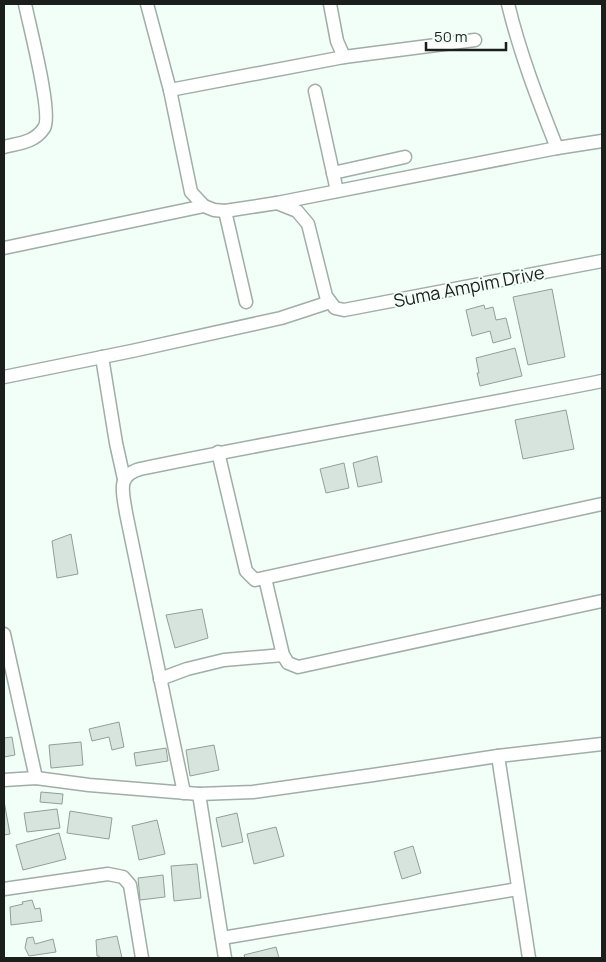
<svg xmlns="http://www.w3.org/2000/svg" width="606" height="962" viewBox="0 0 606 962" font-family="Manrope,sans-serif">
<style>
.building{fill:#d7e3dd;stroke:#929e98}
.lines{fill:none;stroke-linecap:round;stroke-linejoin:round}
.minor-casing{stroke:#a1ada7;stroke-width:15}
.minor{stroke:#fff;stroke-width:12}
.labels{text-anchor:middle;stroke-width:4;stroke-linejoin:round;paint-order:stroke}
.street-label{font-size:18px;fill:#1a1f1d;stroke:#f2fef8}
</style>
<rect width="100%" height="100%" fill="#f2fef8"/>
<g class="building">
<polygon points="552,289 565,357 528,365 513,297"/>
<polygon points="484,305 485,309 493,307 496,320 506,318 511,338 493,343 490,331 472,336 466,310"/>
<polygon points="515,348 522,376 480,386 477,373 479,373 476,358"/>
<polygon points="566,410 574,449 523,459 515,420"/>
<polygon points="377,456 382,482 358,487 353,463"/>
<polygon points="344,463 349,488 326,493 320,469"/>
<polygon points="71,534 78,574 57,578 52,541"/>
<polygon points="202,609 208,638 175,648 166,615"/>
<polygon points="119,722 124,747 112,750 109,737 92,741 89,729"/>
<polygon points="12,737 15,755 4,757 4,738"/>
<polygon points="81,742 83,765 51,768 49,745"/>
<polygon points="214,745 219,770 190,776 186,750"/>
<polygon points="166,748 168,761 136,766 134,753"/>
<polygon points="41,792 63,794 62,804 40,802"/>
<polygon points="4,801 10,834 4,835"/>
<polygon points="57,809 60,828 27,832 24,813"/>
<polygon points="70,811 112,818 109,839 67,833"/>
<polygon points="237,813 243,842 222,847 216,818"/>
<polygon points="157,820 165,854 139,860 132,826"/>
<polygon points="276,827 284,856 254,864 247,834"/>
<polygon points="59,833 66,859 23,870 16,845"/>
<polygon points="413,846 421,873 402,879 394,852"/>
<polygon points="197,864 201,898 174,901 171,866"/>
<polygon points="163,875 165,897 140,900 138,878"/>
<polygon points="32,900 35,909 40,908 42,921 11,925 10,907 23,904 22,902"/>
<polygon points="117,936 122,958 100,958 99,956 97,956 96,940"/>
<polygon points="33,937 35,944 53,939 56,952 29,956 25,948 27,938"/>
<polygon points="276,947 279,958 245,958 244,955"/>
</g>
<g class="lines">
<defs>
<g id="minor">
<polyline points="147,4 170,90 191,192 204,206"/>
<polyline points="330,4 337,41 344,57"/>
<path d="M 508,4 C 520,54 538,100 557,148"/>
<polyline points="170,90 344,57 475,40"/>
<polyline points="315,91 337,191"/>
<path d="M 4,147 C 19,143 34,143 44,128 C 53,115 29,24 25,4"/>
<polyline points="333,173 405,157"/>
<polyline points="277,203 297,211 308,224 326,296 335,308 344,310 602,261"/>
<polyline points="225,211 246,302"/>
<polyline points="4,248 204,206 214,210 225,211 277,203 557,148 602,141"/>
<polyline points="102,357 116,443 124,479"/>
<polyline points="4,377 132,351 281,318 330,302"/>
<polyline points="218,452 246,571 255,580 602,504"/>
<polyline points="265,578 283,655 288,663 298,667 602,601"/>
<polyline points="4,634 36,778"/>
<polyline points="160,679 187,669 224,660 283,655"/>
<polyline points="498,756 529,958"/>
<polyline points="4,780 36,778 89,785 199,794 253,792 373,775 498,756 602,744"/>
<path d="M 184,793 L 126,513 C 123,492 116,476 140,469 C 294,437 448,412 602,381"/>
<polyline points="199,794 225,958"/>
<polyline points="4,889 108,874 123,877 130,885 142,958"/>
<polyline points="222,938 518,889"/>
</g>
</defs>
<use href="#minor" class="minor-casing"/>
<use href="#minor" class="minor"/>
</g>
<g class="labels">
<g class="street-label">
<text transform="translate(469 287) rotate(-11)" y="6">Suma Ampim Drive</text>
</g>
</g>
<rect width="606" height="962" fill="none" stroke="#1a1f1d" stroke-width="10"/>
<path d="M426 42v8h80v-8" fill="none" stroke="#1a1f1d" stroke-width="2.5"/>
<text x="434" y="42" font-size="15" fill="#1a1f1d" stroke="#f2fef8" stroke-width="4" paint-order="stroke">50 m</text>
</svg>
